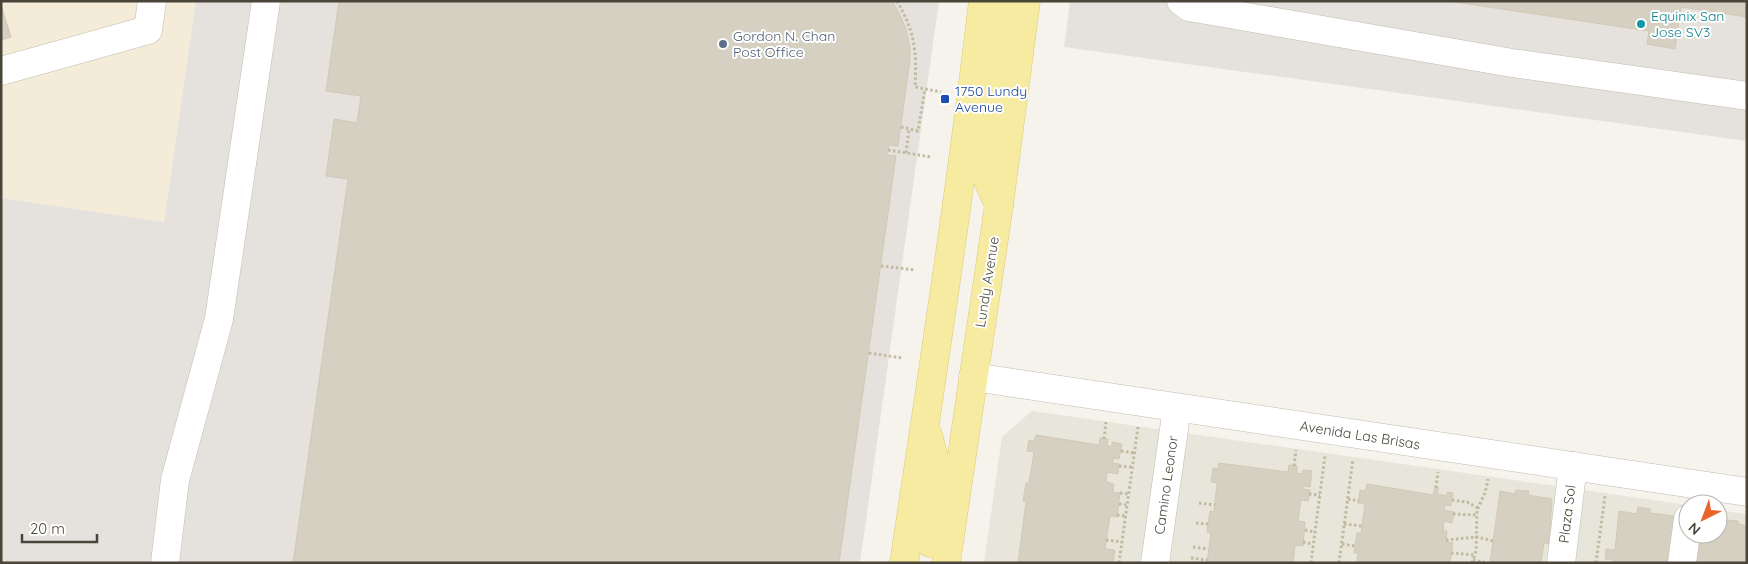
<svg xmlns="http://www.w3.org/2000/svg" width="1748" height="564" viewBox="0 0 1748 564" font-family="Quicksand,sans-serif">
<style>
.residential{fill:#e8e6da}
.commercial{fill:#f4ecd9}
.industrial{fill:#e5e2dd}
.building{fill:#d6d0c2;stroke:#d0c9b5}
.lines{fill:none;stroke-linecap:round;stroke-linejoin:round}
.minor-casing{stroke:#c0bcae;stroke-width:29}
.major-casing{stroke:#dccb72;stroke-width:29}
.path{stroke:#c0baa1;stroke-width:3;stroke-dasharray:2.5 2.5;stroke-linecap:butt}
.minor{stroke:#fff;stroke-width:28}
.major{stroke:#f7eba2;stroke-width:28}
.culture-dot{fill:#0f9aa8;stroke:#fff;stroke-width:2}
.service-dot{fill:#5c6f8a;stroke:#fff;stroke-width:2}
.transit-dot{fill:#1a4fb4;stroke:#fff;stroke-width:2}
.labels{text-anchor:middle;stroke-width:4;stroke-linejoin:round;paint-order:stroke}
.culture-label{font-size:14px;fill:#0d838f;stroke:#fff;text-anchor:start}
.service-label{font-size:14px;fill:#4e5e75;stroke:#fff;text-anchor:start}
.transit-label{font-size:14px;fill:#164399;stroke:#fff;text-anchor:start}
.street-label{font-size:14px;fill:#494539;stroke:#fff}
</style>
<rect width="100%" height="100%" fill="#f5f3eb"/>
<polygon class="residential" points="1032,411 1688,505 1688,534 1718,534 1718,510 1747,514 1747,563 984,563 1002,437"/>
<polygon class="commercial" points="1,1 196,1 164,222 1,198"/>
<g class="industrial">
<polygon points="196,1 939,1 860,563 1,563 1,198 164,222"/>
<polygon points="1070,1 1747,1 1747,141 1064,47"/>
</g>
<g class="building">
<polygon points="339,1 892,1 899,13 906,29 910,48 910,60 898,146 889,145 887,155 896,156 839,563 293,563 348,179 326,176 334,119 357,123 361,96 326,91"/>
<polygon points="1448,1 1747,1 1747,17 1681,7 1675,49 1647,44 1649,31"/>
<polygon points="1,5 11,37 1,40"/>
<polygon points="1036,435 1099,445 1100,438 1108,439 1107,446 1112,446 1112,442 1122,444 1119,459 1113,458 1113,463 1119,464 1118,474 1107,472 1106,482 1114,484 1113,492 1120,493 1117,517 1110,516 1105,549 1115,550 1113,563 1018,563 1026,502 1023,501 1026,483 1029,483 1034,452 1027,451 1029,440 1034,441"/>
<polygon points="1219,463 1288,472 1289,465 1297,466 1297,473 1302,474 1303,470 1312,471 1310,487 1303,486 1303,489 1310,490 1308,501 1301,500 1298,521 1305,522 1303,546 1295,545 1293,563 1207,563 1211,533 1207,532 1208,524 1210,511 1214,512 1217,483 1211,482 1213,468 1218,469"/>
<polygon points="1367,484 1433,495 1435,487 1439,488 1437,494 1447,496 1447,492 1453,493 1451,506 1445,505 1444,510 1454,512 1452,523 1444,521 1443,531 1447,531 1446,542 1453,543 1450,563 1357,563 1358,553 1354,553 1357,533 1361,533 1365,504 1358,503 1360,490 1365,491"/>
<polygon points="1516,490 1529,491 1528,495 1552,499 1550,529 1548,544 1544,543 1541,563 1490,563 1500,491 1515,494"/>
<polygon points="1638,507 1650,509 1650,513 1674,516 1673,529 1675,529 1669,563 1612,563 1613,560 1605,559 1606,549 1615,550 1619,511 1637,514"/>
<polygon points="1726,520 1738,521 1738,524 1747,526 1747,563 1694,563 1696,549 1699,549 1701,534 1718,534 1718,521 1725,522"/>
</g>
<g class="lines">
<defs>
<g id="minor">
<polyline points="1181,1 1189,7 1512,63 1747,96"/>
<polyline points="1,71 148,30 152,1"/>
<polyline points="973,377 1747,492"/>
<polyline points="165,563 175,480 219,319 266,1"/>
<polyline points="1155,563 1177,408"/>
<polyline points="1561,563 1573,466"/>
<polyline points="1682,563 1688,519"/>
</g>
<g id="major">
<polyline points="999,205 982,167 1006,1"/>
<polyline points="928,435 938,473 930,543"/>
<path d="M 904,563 C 932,376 961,189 983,1"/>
<polyline points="946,563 999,205 1026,1"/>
</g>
</defs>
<use href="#minor" class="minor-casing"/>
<use href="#major" class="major-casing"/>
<g class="path">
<path d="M 897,1 C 915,32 917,52 915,87 L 941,92"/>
<polyline points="901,127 918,131 925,89"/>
<polyline points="888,150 931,157"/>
<polyline points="906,153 909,129"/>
<polyline points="881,266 915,270"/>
<polyline points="869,353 902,358"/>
<polyline points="1104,439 1106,422"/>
<polyline points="1121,451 1134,453"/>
<polyline points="1119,466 1132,467"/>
<polyline points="1294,466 1296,450"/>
<polyline points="1436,488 1438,472"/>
<polyline points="1120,493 1128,494"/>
<polyline points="1309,494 1320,495"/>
<polyline points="1348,499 1359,501"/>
<polyline points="1452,500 1467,502 1478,508"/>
<polyline points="1199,503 1215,505"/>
<polyline points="1119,504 1127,505"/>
<polyline points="1453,514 1476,515"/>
<polyline points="1117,515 1126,516"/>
<polyline points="1196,523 1208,524"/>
<polyline points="1344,524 1362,526"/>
<polyline points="1305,530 1315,532"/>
<polyline points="1106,540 1122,542"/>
<polyline points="1446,540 1477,537 1493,541"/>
<polyline points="1303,542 1313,544"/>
<polyline points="1342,544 1355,546"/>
<polyline points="1193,547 1208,549"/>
<polyline points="1451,553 1475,555"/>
<polyline points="1191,558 1207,560"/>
<polyline points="1473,560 1488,563"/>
<polyline points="1119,563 1138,427"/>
<polyline points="1311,563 1325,455"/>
<polyline points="1339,563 1353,459"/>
<polyline points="1472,563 1476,551 1477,510 1485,493 1488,479"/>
<polyline points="1596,563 1605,496"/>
</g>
<use href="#minor" class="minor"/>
<use href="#major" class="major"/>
</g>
<circle class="culture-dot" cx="1641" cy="24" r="5"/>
<circle class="service-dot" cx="723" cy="44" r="5"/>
<rect class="transit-dot" x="940" y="94" width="10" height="10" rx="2.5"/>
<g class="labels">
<g class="culture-label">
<text x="1651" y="21">Equinix San<tspan x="1651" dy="16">Jose SV3</tspan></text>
</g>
<g class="service-label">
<text x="733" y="41">Gordon N. Chan<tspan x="733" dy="16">Post Office</tspan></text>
</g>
<g class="transit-label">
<text x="955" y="96">1750 Lundy<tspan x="955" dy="16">Avenue</tspan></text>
</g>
<g class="street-label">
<text transform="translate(987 282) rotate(-81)" y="5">Lundy Avenue</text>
<text transform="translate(1360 435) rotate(9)" y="5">Avenida Las Brisas</text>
<text transform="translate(1166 485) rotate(-82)" y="5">Camino Leonor</text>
<text transform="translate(1567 514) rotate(-83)" y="5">Plaza Sol</text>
</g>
</g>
<rect width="1748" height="564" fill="none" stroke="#494539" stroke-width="5"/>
<g transform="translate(1703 519) rotate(222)"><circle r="24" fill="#ffffff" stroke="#b6b5b0"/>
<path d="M0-4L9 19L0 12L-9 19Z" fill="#eb632c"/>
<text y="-8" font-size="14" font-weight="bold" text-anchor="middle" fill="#494539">N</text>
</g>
<path d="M22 534v8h75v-8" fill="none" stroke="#494539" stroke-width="2.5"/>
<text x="30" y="534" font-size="15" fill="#494539" stroke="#ffffff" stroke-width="4" paint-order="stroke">20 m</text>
</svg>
